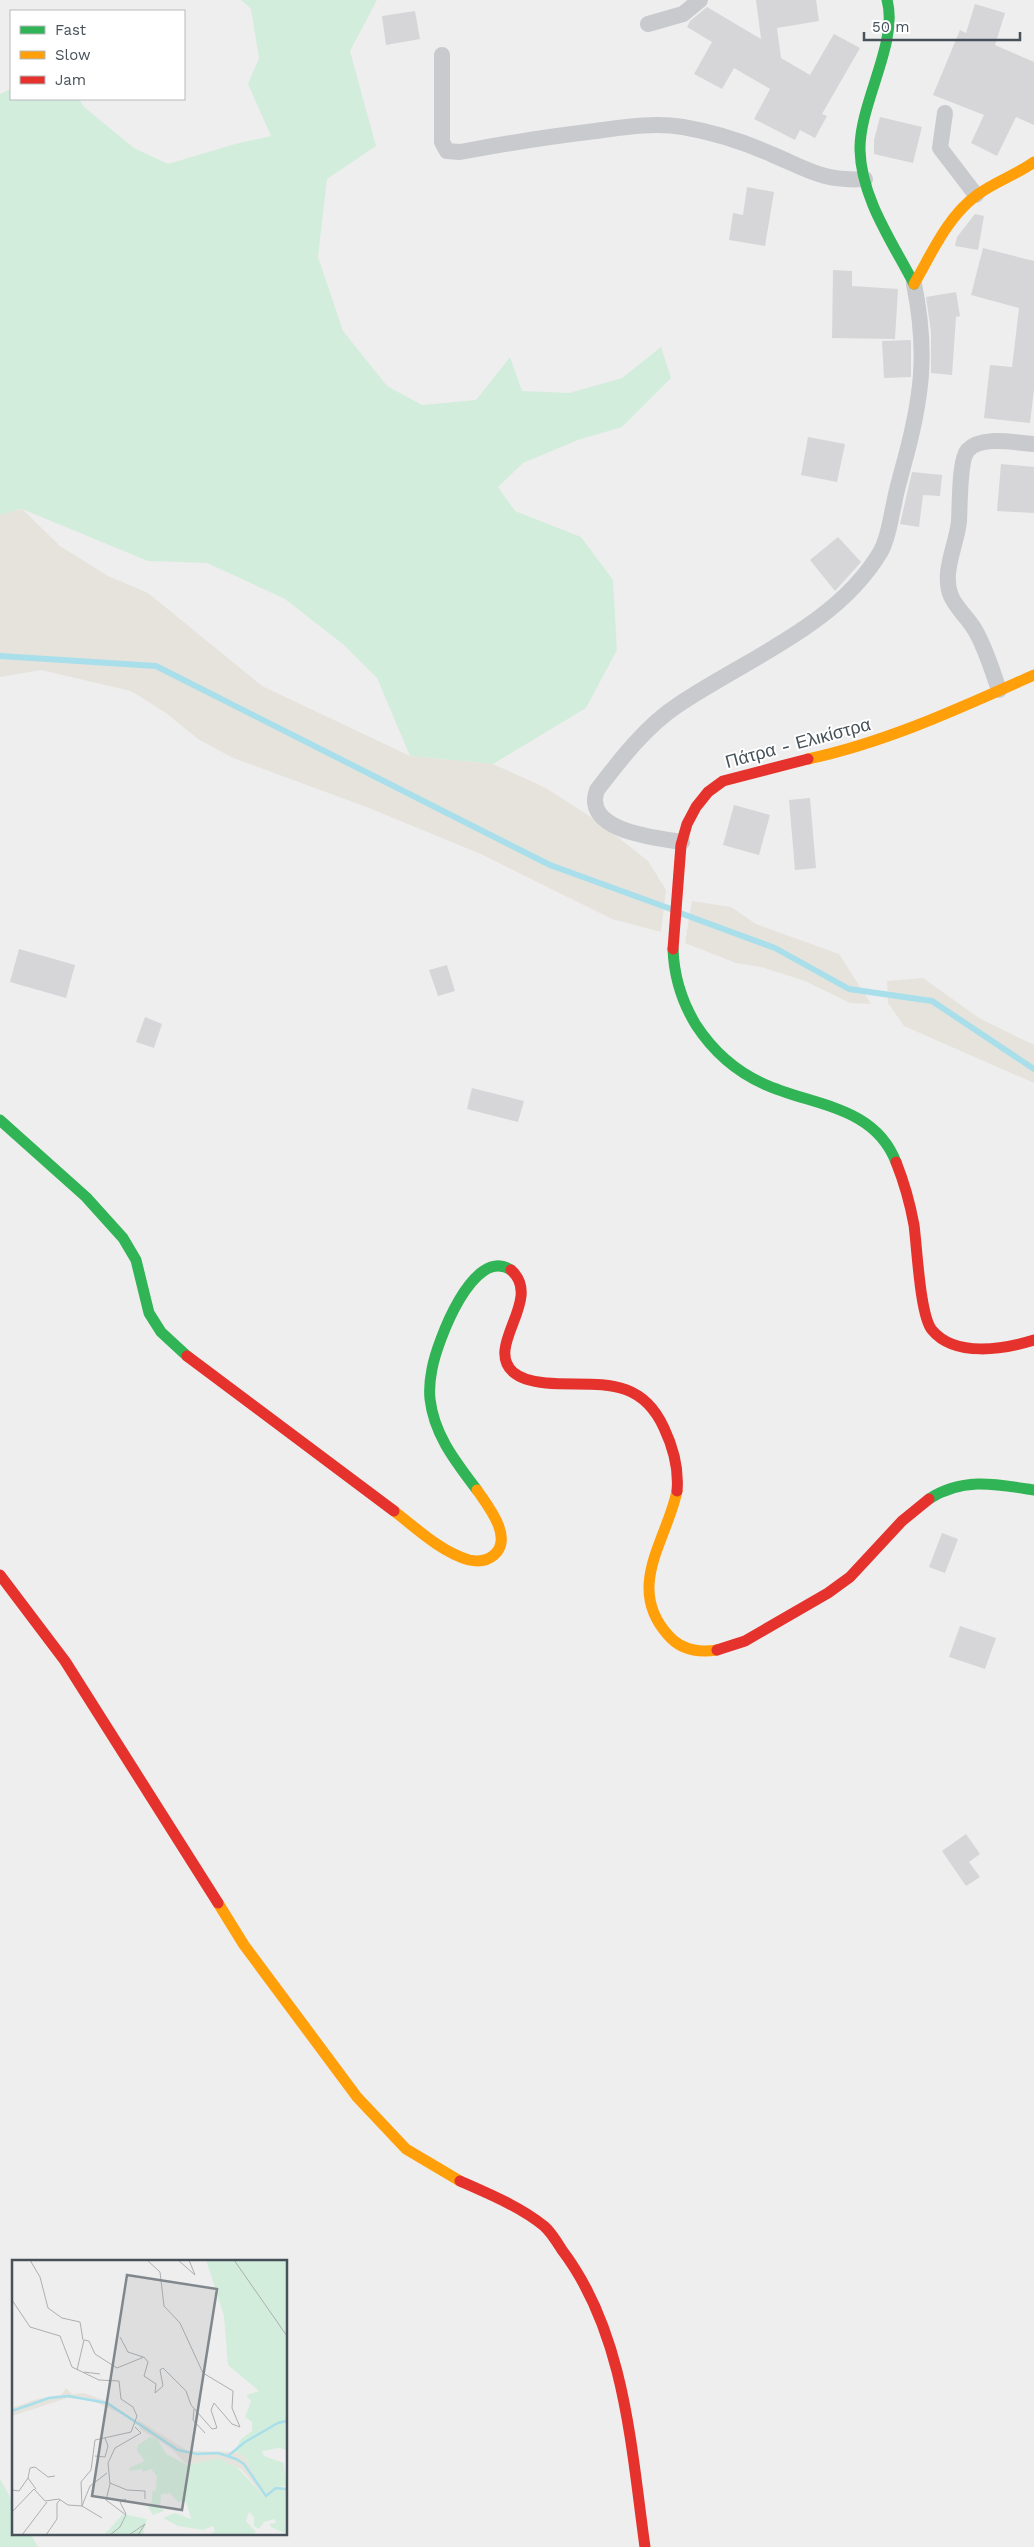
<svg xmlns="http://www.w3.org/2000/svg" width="1034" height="2547" viewBox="0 0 1034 2547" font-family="'Work Sans',sans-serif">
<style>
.green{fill:#d3eddc}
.sand{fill:#e6e3dd}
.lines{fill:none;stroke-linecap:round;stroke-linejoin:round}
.stream{stroke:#a8dfea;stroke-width:6}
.building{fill:#d6d6d8}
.street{stroke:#c8cacd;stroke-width:16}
.fast{stroke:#30b455;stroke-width:11}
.slow{stroke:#ff9f0a;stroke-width:11}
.jam{stroke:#e5322d;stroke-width:11}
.labels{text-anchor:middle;stroke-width:4;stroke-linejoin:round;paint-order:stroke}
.street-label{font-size:18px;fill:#465159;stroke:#fff}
.inset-river{fill:none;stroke:#a8dfea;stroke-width:2.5}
.inset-road{fill:none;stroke:#abafb2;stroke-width:1}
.view{fill:#81888d;fill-opacity:0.15;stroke:#81888d;stroke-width:2.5}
.inset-edge{fill:none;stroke:#465159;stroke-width:2.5}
</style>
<rect width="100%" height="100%" fill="#efeeee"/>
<g class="green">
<polygon points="241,0 377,0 350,51 376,146 327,179 318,257 343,331 387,386 422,405 476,400 510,357 522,391 569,393 622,378 661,347 671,378 622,427 578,440 523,463 498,487 515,511 581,537 613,580 617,650 586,708 493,764 410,756 377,678 344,645 285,599 207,563 148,561 22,509 0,515 0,94 11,89 11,99 79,99 84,107 134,148 168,164 235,144 271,136 248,84 259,58 251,9"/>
<polygon points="0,2479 14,2504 14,2533 30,2533 38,2547 0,2547"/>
</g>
<g class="sand">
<polygon points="22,509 60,546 108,576 148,593 262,686 410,756 493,764 546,788 600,823 648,861 666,890 661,932 612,919 483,855 369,808 231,757 198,739 166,713 131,691 41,670 0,677 0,515"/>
<polygon points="692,901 731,907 756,924 839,954 871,1004 850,1003 805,981 761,967 736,963 685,943"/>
<polygon points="923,978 979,1018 1034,1045 1034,1083 904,1026 888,1003 887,981"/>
</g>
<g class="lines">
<g class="stream">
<polyline points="0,656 156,666 550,865 671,909"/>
<polyline points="680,913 775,948 849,989 932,1001 1034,1069"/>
</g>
</g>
<g class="building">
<polygon points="756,0 816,0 819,21 777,28 781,58 810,75 834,34 860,48 822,114 827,116 815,138 800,130 795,140 754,119 770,89 734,68 722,89 694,74 712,42 687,27 690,21 707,7 761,39"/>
<polygon points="975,4 1005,13 995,45 1034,62 1034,125 1016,117 997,156 971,143 984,115 933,95 960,30 966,33"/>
<polygon points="415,11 420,39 386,45 382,16"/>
<polygon points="880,117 922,127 913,163 874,154 874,140"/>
<polygon points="747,187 774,192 765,246 729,240 733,213 743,215"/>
<polygon points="975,214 984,216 978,250 955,246 957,237"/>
<polygon points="983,248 1034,261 1034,389 1030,423 984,418 990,365 1012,367 1019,308 971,295"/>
<polygon points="833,270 852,271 852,286 898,289 895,339 832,338"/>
<polygon points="956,292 960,316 956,317 952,375 931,373 931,332 926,297"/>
<polygon points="911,340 911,377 884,378 882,341"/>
<polygon points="808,437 845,444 837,482 801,475"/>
<polygon points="1001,464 1034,467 1034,513 997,511"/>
<polygon points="912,472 942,475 940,496 923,495 919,527 900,524"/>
<polygon points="838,537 861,562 835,591 810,560"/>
<polygon points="810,798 816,868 795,870 789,800"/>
<polygon points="734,805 770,815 759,855 723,845"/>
<polygon points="19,949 75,965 66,998 10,982"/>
<polygon points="447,965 455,991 438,996 429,970"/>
<polygon points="145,1017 162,1024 154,1048 136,1042"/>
<polygon points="472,1088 524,1101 518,1122 467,1109"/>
<polygon points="942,1533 958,1539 945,1573 929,1567"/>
<polygon points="960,1626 996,1638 985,1669 949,1657"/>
<polygon points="966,1834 980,1854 969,1862 980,1877 966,1886 942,1851"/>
</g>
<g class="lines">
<g class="street">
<polyline points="648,24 683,14 700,0"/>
<path d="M 442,55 L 442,142 L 447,151 L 460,152 C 503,144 545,137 588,132 C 620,128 652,122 683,127 C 712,132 744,142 771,154 C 807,169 823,182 865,179"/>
<polyline points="945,113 940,148 976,195"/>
<path d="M 999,690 C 992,670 986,649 975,630 C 968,618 956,608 951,596 C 941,573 957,544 959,521 C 960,507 959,459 968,450 C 982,435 1015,443 1034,444"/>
<path d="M 682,842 C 656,838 582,831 597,790 C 620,760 646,726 678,705 C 746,659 838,625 881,551 C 889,536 890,520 894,504 C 896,491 900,479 903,467 C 922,399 928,353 914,284"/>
</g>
<g class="fast">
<path d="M 887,0 C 899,42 859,104 860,150 C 861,198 893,243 914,284"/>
<path d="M 673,949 C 674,976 682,1002 696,1025 C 713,1051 735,1071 764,1084 C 812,1106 874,1105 896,1162"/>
<polyline points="0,1120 86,1197 123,1238 136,1260 149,1313 161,1332 187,1356"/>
<path d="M 477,1490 C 456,1462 434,1435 430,1399 C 429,1389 430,1379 432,1369 C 437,1342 473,1245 511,1270"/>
<path d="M 929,1499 C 963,1477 996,1484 1034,1490"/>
</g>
<g class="slow">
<path d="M 914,284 C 932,253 947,217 977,195 C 994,182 1016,175 1034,162"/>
<path d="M 808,759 C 887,742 960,708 1034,675"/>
<path d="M 677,1491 C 667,1540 625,1587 668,1635 C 680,1649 698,1653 717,1650"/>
<path d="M 394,1511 C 416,1528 441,1552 469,1560 C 478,1562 487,1561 494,1555 C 514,1538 488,1506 477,1490"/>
<polyline points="218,1903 244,1945 357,2097 406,2149 460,2181"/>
</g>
<g class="jam">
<polyline points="673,949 681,845 687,824 696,807 708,792 723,781 808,759"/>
<path d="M 896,1162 C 904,1182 910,1203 914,1225 C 917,1247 920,1316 932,1330 C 955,1358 1005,1349 1034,1340"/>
<path d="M 511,1270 C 544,1299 484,1346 513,1372 C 522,1380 535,1382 546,1383 C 594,1387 639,1373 664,1428 C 673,1447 679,1469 677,1491"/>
<polyline points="187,1356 394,1511"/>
<polyline points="0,1575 65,1661 218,1903"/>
<polyline points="717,1650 745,1641 828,1593 850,1577 902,1521 929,1499"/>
<path d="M 460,2181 C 489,2194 519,2206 544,2226 C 551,2232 557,2242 562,2250 C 625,2333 631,2447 645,2547"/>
</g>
</g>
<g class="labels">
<g class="street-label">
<text transform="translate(798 743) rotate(-15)" y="6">Πάτρα - Ελικίστρα</text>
</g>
</g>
<g transform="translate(12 2260)">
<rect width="275" height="275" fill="#efeeee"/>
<path d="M 194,0 L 275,0 L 275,190 L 267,188 L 250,191 L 252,196 L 272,203 L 274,226 L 264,227 L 255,234 L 247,227 L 233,198 L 223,191 L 229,179 L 240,171 L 240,162 L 233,157 L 239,141 L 234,135 L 247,131 L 216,105 L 212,56 ZM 138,177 L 145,179 L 154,194 L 175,205 L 206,198 L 223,205 L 253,237 L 266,229 L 275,230 L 275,274 L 259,267 L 257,264 L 264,263 L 262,259 L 252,262 L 247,269 L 242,266 L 242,257 L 237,252 L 234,261 L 244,272 L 239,275 L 197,275 L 203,271 L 201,266 L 191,270 L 166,266 L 151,258 L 163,253 L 179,259 L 178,256 L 174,242 L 166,242 L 158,233 L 149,234 L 148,246 L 152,251 L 141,255 L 136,247 L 140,241 L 140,232 L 144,230 L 145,216 L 139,209 L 131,212 L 130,209 L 118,211 L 117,208 L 133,201 L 125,191 L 126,185 ZM 111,254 L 135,259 L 131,275 L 92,275 Z" fill="#d3eddc"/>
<path d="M 54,128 L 60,134 L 72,133 L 94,141 L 107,153 L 79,140 L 55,138 L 0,156 L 0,148 L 25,139 L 49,135 ZM 126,160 L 176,191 L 223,192 L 232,196 L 252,234 L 264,227 L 275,230 L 266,229 L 253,237 L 229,209 L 206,198 L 175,205 L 157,187 L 129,170 Z" fill="#e6e3dd"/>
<path class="inset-river" d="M 0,151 L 37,138 L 56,136 L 95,143 L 166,190 L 185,194 L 206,193 L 224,199 L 232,204 L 254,236 L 264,228 L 275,229M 216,196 L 233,182 L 266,163 L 275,161"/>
<path class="inset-road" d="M 18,0 L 28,17 L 36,48 L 50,58 L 68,62 L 71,80M 166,0 L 183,15 L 177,0M 222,0 L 275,76M 0,40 L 18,67 L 48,76 L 60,107 L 87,120 L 107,121 L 109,139 L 121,147 L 125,156 L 119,172 L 83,180 L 79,210 L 69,222 L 70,246 L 56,245 L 47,239 L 33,241 L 22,229 L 0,252M 108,77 L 116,92 L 131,97M 65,110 L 72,80 L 77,81 L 83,94 L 105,108 L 132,97 L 136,102 L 132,116 L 144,124 L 143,133 L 151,126 L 148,110 L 151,108 L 174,131 L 179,145 L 200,169 L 205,168 L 199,150 L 202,143 L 220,164 L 228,167 L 220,148 L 221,131 L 191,113 L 168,63 L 152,46 L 148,12 L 135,0M 72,112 L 88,114M 182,149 L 181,160 L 193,173M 83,196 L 93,197 L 96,186 L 93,178M 98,223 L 115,230 L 133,231 L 133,239M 24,229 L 16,218 L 18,208 L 23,207 L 36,217 L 43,216M 0,230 L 7,231 L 16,218M 114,254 L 108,242 L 114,239M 90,258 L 70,246 L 78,226 L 95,213M 10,275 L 35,242M 34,275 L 45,259 L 45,243 L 48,240M 98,275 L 108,267 L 114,255 L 94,240 L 98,224 L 96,203 L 103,188 L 129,173 L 123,167M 117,275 L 133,264 L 126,275"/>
<path class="view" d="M 115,15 L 205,29 L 170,250 L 80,236 Z"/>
<rect width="275" height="275" class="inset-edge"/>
</g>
<rect x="10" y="10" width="175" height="90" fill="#ffffff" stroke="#b5b9bd"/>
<rect x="20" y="26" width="25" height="8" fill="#30b455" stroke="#b5b9bd"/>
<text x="55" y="35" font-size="15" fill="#465159">Fast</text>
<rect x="20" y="51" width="25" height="8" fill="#ff9f0a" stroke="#b5b9bd"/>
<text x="55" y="60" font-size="15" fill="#465159">Slow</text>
<rect x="20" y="76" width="25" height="8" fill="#e5322d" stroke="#b5b9bd"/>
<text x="55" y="85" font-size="15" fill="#465159">Jam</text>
<path d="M864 32v8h156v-8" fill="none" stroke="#465159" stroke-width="2.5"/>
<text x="872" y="32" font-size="15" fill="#465159" stroke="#ffffff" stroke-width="4" paint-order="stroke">50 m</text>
</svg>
